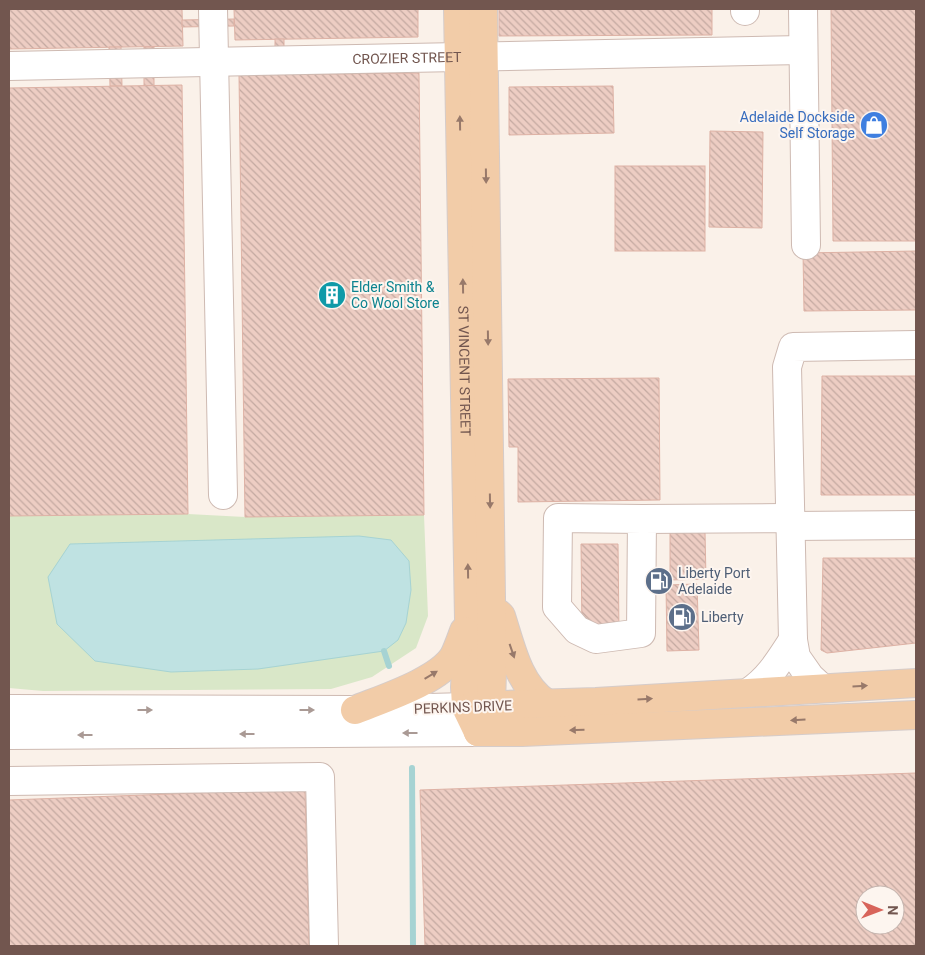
<svg xmlns="http://www.w3.org/2000/svg" width="925" height="955" viewBox="0 0 925 955" font-family="Roboto,sans-serif">
<style>
.green{fill:#d9e7c8}
.water{fill:#bfe2e2;stroke:#a6d3d3}
.lines{fill:none;stroke-linecap:round;stroke-linejoin:round}
.stream{stroke:#a6d3d3;stroke-width:6}
.building{fill:url(#building-back-hatch);stroke:#deb2a5;fill-rule:evenodd}
.minor-casing{stroke:#cebab2;stroke-width:30}
.major-casing{stroke:#d5ccca;stroke-width:30}
.minor{stroke:#fff;stroke-width:28}
.major{stroke:#f2cca8;stroke-width:28}
.oneway{fill:#98796a}
.oneway2{fill:#aa9a95}
.labels{text-anchor:middle;stroke-width:4;stroke-linejoin:round;paint-order:stroke}
.street-label{font-size:14px;fill:#72564f;stroke:#fdf5ef}
.shop-label{font-size:14px;fill:#366cbe;stroke:#fdf5ef;text-anchor:end}
.culture-label{font-size:14px;fill:#0d838f;stroke:#fdf5ef;text-anchor:start}
.service-label{font-size:14px;fill:#4e5e75;stroke:#fdf5ef;text-anchor:start}
</style>
<defs>
<pattern id="building-back-hatch" width="6" height="6" patternUnits="userSpaceOnUse" patternTransform="scale(1.25)"><rect width="6" height="6" fill="#edcdc3"/><path d="M-1 5l2 2M0 0l6 6M5-1l2 2" fill="none" stroke="#c4a9a1"/></pattern>
</defs>
<rect width="100%" height="100%" fill="#faf1e9"/>
<polygon class="green" points="188,514 245,517 424,515 428,616 416,648 372,677 331,689 43,691 9,688 9,516"/>
<polygon class="water" points="359,536 391,540 409,561 411,590 406,623 398,640 384,651 258,669 171,672 95,661 57,624 48,577 70,544"/>
<g class="lines">
<g class="stream">
<polyline points="384,651 389,666"/>
<polyline points="412,768 413,946"/>
</g>
</g>
<g class="building">
<polygon points="9,9 182,9 183,46 9,49"/>
<polygon points="234,9 418,9 418,37 235,40"/>
<polygon points="499,9 712,9 712,35 499,36"/>
<polygon points="831,9 916,9 916,241 833,241"/>
<polygon points="234,19 234,26 182,27 182,20"/>
<rect x="275" y="39" width="9" height="36"/>
<polygon points="109,47 121,47 122,86 110,86"/>
<rect x="144" y="47" width="10" height="39"/>
<polygon points="419,73 424,515 245,517 239,75"/>
<polygon points="182,85 188,514 9,516 9,88"/>
<polygon points="613,86 614,133 509,135 509,87"/>
<polygon points="710,131 763,132 762,228 709,227"/>
<rect x="615" y="166" width="90" height="85"/>
<polygon points="916,251 916,310 804,311 803,253"/>
<polygon points="822,376 916,376 916,495 821,495"/>
<polygon points="659,378 660,500 518,502 518,447 509,447 508,379"/>
<polygon points="670,532 705,532 706,579 670,580"/>
<polygon points="581,544 618,544 619,632 582,633"/>
<polygon points="823,558 916,558 916,643 827,653 821,650"/>
<polygon points="697,584 699,650 667,651 666,585"/>
<path d="M 916,773 L 916,946 L 425,946 L 420,790 ZM 865,895 L 895,895 L 895,925 L 865,925 Z"/>
<polygon points="305,789 309,946 9,946 9,800"/>
</g>
<g class="lines">
<defs>
<g id="minor">
<polyline points="213,9 223,495"/>
<polyline points="745,9 745,11"/>
<polyline points="803,9 806,245"/>
<path id="s1" d="M 9,66 L 803,50"/>
<polyline points="642,519 641,633 596,639 577,630 557,607 558,518 642,519 782,518 792,526 916,525"/>
<polyline points="822,688 810,677 796,657 793,640 787,367 793,347 916,345"/>
<path d="M 749,692 C 769,679 780,660 793,640"/>
<polyline points="9,709 355,710 466,707"/>
<polyline points="9,735 478,732"/>
<polyline points="9,781 320,777 324,946"/>
</g>
<g id="major">
<path id="s2" d="M 458,9 L 469,619 L 465,687 L 466,707 L 478,732"/>
<path d="M 499,614 L 501,616 C 511,647 518,684 546,703"/>
<polyline points="472,706 596,702 916,683"/>
<path d="M 355,710 C 382,699 439,681 454,656 C 458,648 461,639 464,631"/>
<polyline points="478,732 491,706 492,671 483,9"/>
<polyline points="478,732 522,732 916,715"/>
</g>
</defs>
<use href="#minor" class="minor-casing"/>
<use href="#major" class="major-casing"/>
<use href="#minor" class="minor"/>
<use href="#major" class="major"/>
</g>
<defs><path id="oneway-solid" d="M-6-.8H1V-3.2L6.5 0L1 3.2V.8H-6Z" transform="scale(1.25)"/></defs>
<g class="oneway">
<use href="#oneway-solid" transform="translate(460 123) rotate(-91)"/>
<use href="#oneway-solid" transform="translate(486 176) rotate(89)"/>
<use href="#oneway-solid" transform="translate(463 286) rotate(-91)"/>
<use href="#oneway-solid" transform="translate(488 338) rotate(89)"/>
<use href="#oneway-solid" transform="translate(490 501) rotate(89)"/>
<use href="#oneway-solid" transform="translate(468 571) rotate(-91)"/>
<use href="#oneway-solid" transform="translate(512 651) rotate(71)"/>
<use href="#oneway-solid" transform="translate(431 675) rotate(-31)"/>
<use href="#oneway-solid" transform="translate(860 686) rotate(-3)"/>
<use href="#oneway-solid" transform="translate(645 699) rotate(-3)"/>
<use href="#oneway-solid" transform="translate(798 720) rotate(177)"/>
<use href="#oneway-solid" transform="translate(577 730) rotate(178)"/>
</g>
<g class="oneway2">
<use href="#oneway-solid" transform="translate(145 710)"/>
<use href="#oneway-solid" transform="translate(307 710)"/>
<use href="#oneway-solid" transform="translate(410 733) rotate(180)"/>
<use href="#oneway-solid" transform="translate(247 734) rotate(180)"/>
<use href="#oneway-solid" transform="translate(85 735) rotate(180)"/>
</g>
<defs>
<symbol id="shop-disc" viewBox="-11 -11 22 22"><circle r="9.5" fill="#3f7fe0" stroke="#fdf5ef"/><path d="M-5-2.5h2.3a2.7 3.5 0 0 1 5.4 0H5L5.5 6h-11ZM-1.5-2.5h3a1.5 2.3 0 0 0-3 0Z" fill="#fff"/></symbol>
<symbol id="building-disc" viewBox="-11 -11 22 22"><circle r="9.5" fill="#0f9aa8" stroke="#fdf5ef"/><path d="M-4-6H4V6H1V3H-1V6H-4ZM-2.5-4.3h1.7v1.8h-1.7ZM.8-4.3h1.7v1.8H.8ZM-2.5-1h1.7V.8h-1.7ZM.8-1h1.7V.8H.8Z" fill="#fff"/></symbol>
<symbol id="fuel-disc" viewBox="-11 -11 22 22"><circle r="9.5" fill="#5c6f8a" stroke="#fdf5ef"/><path d="M-5.5-6h7V0h2V4h1.3V-2.5L3-4.5l.8-.8L6-3V5H2.5V1h-1V6h-7ZM-4.2-4.7v3.2H.2V-4.7Z" fill="#fff"/></symbol>
</defs>
<g fill-rule="evenodd">
<use href="#shop-disc" x="858" y="109" width="32" height="32"/>
<use href="#building-disc" x="316" y="279" width="32" height="32"/>
<use href="#fuel-disc" x="643" y="565" width="32" height="32"/>
<use href="#fuel-disc" x="666" y="601" width="32" height="32"/>
</g>
<g class="labels">
<g class="street-label">
<text dy="5" stroke="none"><textPath href="#s1" startOffset="398">CROZIER STREET</textPath></text>
<text dy="5" stroke="none"><textPath href="#s2" startOffset="362">ST VINCENT STREET</textPath></text>
<text transform="translate(463 707) rotate(-2)" y="5">PERKINS DRIVE</text>
</g>
<g class="shop-label">
<text x="855" y="122">Adelaide Dockside<tspan x="855" dy="16">Self Storage</tspan></text>
</g>
<g class="culture-label">
<text x="351" y="292">Elder Smith &amp;<tspan x="351" dy="16">Co Wool Store</tspan></text>
</g>
<g class="service-label">
<text x="678" y="578">Liberty Port<tspan x="678" dy="16">Adelaide</tspan></text>
<text x="701" y="622">Liberty</text>
</g>
</g>
<rect width="925" height="955" fill="none" stroke="#72564f" stroke-width="20"/>
<g transform="translate(880 910) rotate(91)"><circle r="24" fill="#fdf5ef" stroke="#c5b5af"/>
<path d="M0-4L9 19L0 12L-9 19Z" fill="#d8645a"/>
<text y="-8" font-size="14" font-weight="bold" text-anchor="middle" fill="#72564f">N</text>
</g>
</svg>
